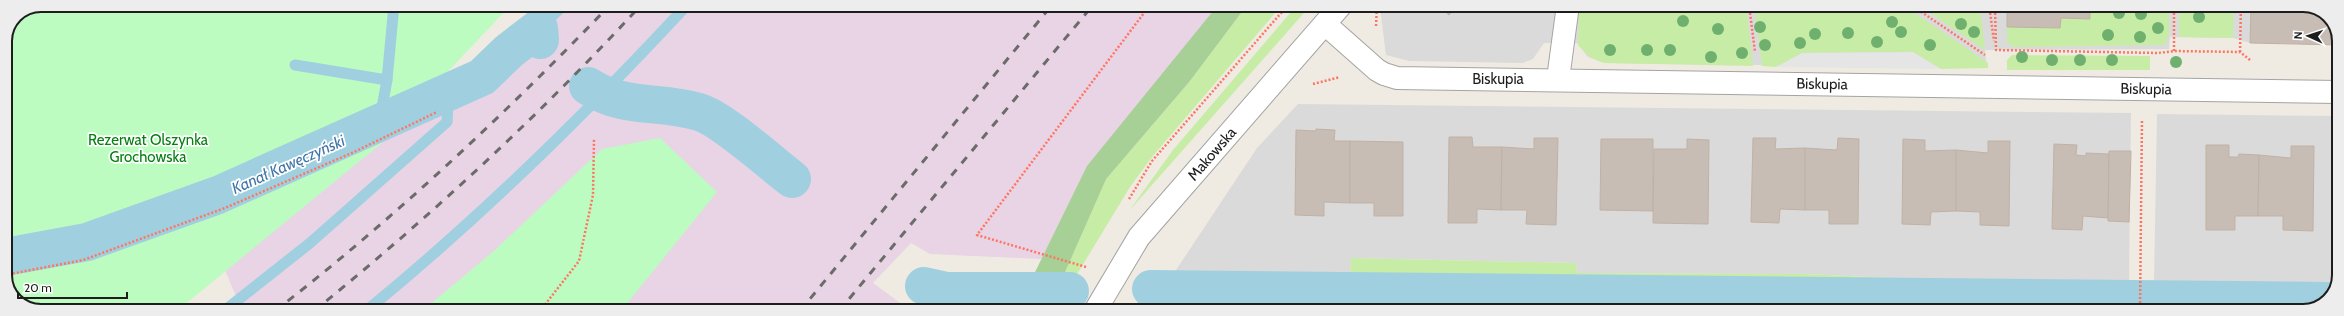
<svg xmlns="http://www.w3.org/2000/svg" width="2344" height="316" viewBox="0 0 2344 316" font-family="Cabin,sans-serif">
<style>
.residential{fill:#dbdada}
.industrial{fill:#e8d4e4}
.grass{fill:#c7eca5}
.forest{fill:#a6d095}
.park{fill:#bcfcc1}
.parking{fill:#e5e5e5}
.lines{fill:none;stroke-linecap:round;stroke-linejoin:round}
.stream{stroke:#a0d0df;stroke-width:11}
.canal{stroke:#a0d0df;stroke-width:38}
.building{fill:#c7bdb5;stroke:#c1b1a4}
.minor-casing{stroke:#a4a4a4;stroke-width:24}
.path{stroke:#ff7463;stroke-width:2.5;stroke-dasharray:2 2;stroke-linecap:butt}
.minor{stroke:#fff;stroke-width:22}
.rail{stroke:#6b6b6b;stroke-width:3;stroke-dasharray:8 8;stroke-linecap:butt}
.tree{fill:#6fb06f}
.labels{text-anchor:middle;stroke-width:3.5;stroke-linejoin:round;paint-order:stroke}
.street-label{font-size:15px;fill:#1d1d1d;stroke:#fff}
.park-label{font-size:15px;fill:#068011;stroke:#fff}
.water-label{font-size:16px;font-style:italic;fill:#4275a9;stroke:#fff}
.rim{fill:none;stroke:#1d1d1d;stroke-width:2}
</style>
<rect width="100%" height="100%" fill="#efebe2"/>
<g class="residential">
<polygon points="1382,5 2307,5 2329,16 2339,37 2339,45 2250,43 2233,38 2170,37 2169,49 1985,50 1987,68 1605,63 1588,57 1577,43 1544,43 1533,59 1523,63 1409,61 1386,55 1380,8"/>
<polygon points="1298,104 2131,113 2129,282 1955,281 1805,274 1577,273 1576,263 1351,258 1350,276 1174,273 1257,148"/>
<polygon points="2157,114 2339,116 2339,279 2334,288 2258,287 2154,283"/>
</g>
<polygon class="industrial" points="556,5 1274,5 1061,260 930,254 911,243 873,283 911,311 242,311 225,270 389,137 417,104 495,72 521,64 541,51 551,40"/>
<g class="grass">
<polygon points="1247,5 1282,5 1152,157 1130,187 1079,271 1061,311 1048,311 1106,179 1189,82"/>
<polygon points="1297,5 1311,5 1129,211 1173,150"/>
<path d="M 1579,5 L 1746,5 L 1753,66 L 1605,63 C 1592,60 1587,55 1578,45 Z"/>
<polygon points="1754,5 1903,5 1988,63 1988,68 1941,69 1913,52 1802,53 1776,67 1762,66"/>
<polygon points="1918,5 1980,5 1985,50"/>
<polygon points="2090,5 2169,5 2169,34 2165,45 2013,47 2007,42 2007,27 2060,28 2061,18"/>
<polygon points="2179,5 2234,5 2233,38 2179,37"/>
<polygon points="2012,55 2150,56 2150,70 2007,70 2007,60"/>
<polygon points="1351,258 1576,263 1577,273 1805,274 1955,281 2135,282 2135,311 1920,311 1905,305 1756,302 1754,311 1697,311 1682,304 1666,302 1525,301 1523,311 1356,311 1356,302 1323,308 1321,311 1134,311 1159,274 1350,276"/>
<polygon points="2147,282 2258,287 2334,288 2327,302 2303,311 2146,311"/>
</g>
<g class="forest">
<polygon points="1218,5 1247,5 1189,82 1106,179 1048,311 1016,311 1087,166"/>
<polygon points="1525,301 1666,302 1682,304 1697,311 1523,311"/>
<polygon points="1326,302 1356,302 1356,311 1321,311"/>
<polygon points="1756,302 1905,305 1920,311 1754,311"/>
</g>
<g class="park">
<polygon points="41,5 511,5 417,104 389,137 177,311 37,311 15,300 5,279 5,41 16,15"/>
<polygon points="660,138 717,192 621,311 422,311 495,250 602,149"/>
</g>
<polygon class="parking" points="1913,52 1941,69 1776,67 1802,53"/>
<g class="lines">
<g class="stream">
<polyline points="539,28 564,5"/>
<polyline points="295,65 387,80"/>
<polyline points="379,124 387,80 394,5"/>
<polyline points="224,311 310,243 447,122 448,102 484,88 508,67 509,51"/>
<path d="M 366,311 C 481,217 586,114 687,5"/>
<polyline points="1038,311 1042,304 1041,291"/>
</g>
<g class="canal">
<path d="M 588,86 C 625,110 659,100 699,112 C 721,118 771,163 792,179"/>
<polyline points="5,257 87,242 218,195 482,77 509,51 539,28 540,40"/>
<polyline points="924,286 947,291 1070,291"/>
<polyline points="1151,289 2327,301"/>
</g>
</g>
<g class="building">
<polygon points="1438,5 1457,5 1449,15"/>
<polygon points="2007,5 2090,5 2090,19 2061,18 2060,28 2007,27"/>
<polygon points="2251,5 2307,5 2329,16 2339,37 2339,45 2250,43"/>
<polygon points="1316,129 1335,130 1334,141 1350,141 1350,203 1324,202 1324,216 1295,215 1296,130 1316,131"/>
<polygon points="1449,137 1472,137 1473,147 1502,147 1501,210 1477,209 1477,223 1448,223"/>
<polygon points="1534,138 1558,138 1556,225 1526,224 1527,210 1501,210 1502,147 1534,149"/>
<polygon points="1753,138 1776,138 1775,149 1805,148 1805,210 1780,209 1779,223 1751,222"/>
<polygon points="1838,138 1859,139 1858,224 1829,224 1829,210 1805,210 1805,148 1837,150"/>
<polygon points="1601,139 1653,139 1653,211 1600,210"/>
<polygon points="1687,139 1709,140 1708,224 1653,223 1654,149 1687,149"/>
<polygon points="1903,139 1925,140 1925,151 1956,150 1956,211 1931,212 1930,225 1902,224"/>
<polygon points="1350,141 1403,142 1403,216 1374,216 1374,203 1350,203"/>
<polygon points="1988,141 2010,141 2009,226 1980,225 1980,212 1956,211 1956,150 1988,153"/>
<polygon points="2054,144 2077,145 2076,155 2086,156 2086,153 2109,154 2108,218 2083,216 2082,230 2052,229"/>
<polygon points="2206,145 2229,145 2229,157 2238,157 2239,154 2259,155 2258,216 2235,216 2235,230 2206,230"/>
<polygon points="2291,146 2314,146 2313,231 2283,230 2283,216 2258,216 2259,155 2291,158"/>
<polygon points="2109,151 2131,151 2129,222 2108,221"/>
</g>
<g class="lines">
<defs>
<g id="minor">
<polyline points="1325,24 1377,70 1384,74 1397,78 2339,92"/>
<polyline points="1558,79 1568,5"/>
<polyline points="1095,311 1139,237 1341,5"/>
</g>
</defs>
<use href="#minor" class="minor-casing"/>
<g class="path">
<polyline points="1749,5 1755,52"/>
<polyline points="1911,5 1985,55"/>
<polyline points="1989,5 1994,41"/>
<polyline points="1995,5 1996,50 2158,53 2174,51 2240,52 2250,60"/>
<polyline points="1376,26 1377,5"/>
<polyline points="2174,51 2174,5"/>
<polyline points="2240,52 2241,5"/>
<polyline points="1313,84 1340,77"/>
<polyline points="1129,199 1152,161 1288,5"/>
<polyline points="1086,267 977,235 1150,5"/>
<polyline points="5,275 83,260 225,208 354,152 437,112"/>
<polyline points="540,311 579,261 593,195 594,138"/>
<polyline points="2140,311 2142,119"/>
</g>
<use href="#minor" class="minor"/>
<g class="rail">
<path d="M 275,311 C 395,218 505,114 610,5"/>
<path d="M 314,311 C 430,217 540,115 641,5"/>
<polyline points="800,311 1052,5"/>
<polyline points="839,311 1093,5"/>
</g>
</g>
<g class="tree">
<circle cx="2119" cy="13" r="6"/>
<circle cx="2141" cy="14" r="6"/>
<circle cx="2199" cy="17" r="6"/>
<circle cx="1683" cy="21" r="6"/>
<circle cx="1892" cy="22" r="6"/>
<circle cx="1961" cy="24" r="6"/>
<circle cx="1760" cy="27" r="6"/>
<circle cx="2158" cy="28" r="6"/>
<circle cx="1718" cy="29" r="6"/>
<circle cx="1901" cy="32" r="6"/>
<circle cx="1974" cy="32" r="6"/>
<circle cx="1848" cy="33" r="6"/>
<circle cx="1815" cy="34" r="6"/>
<circle cx="2108" cy="35" r="6"/>
<circle cx="2140" cy="37" r="6"/>
<circle cx="1877" cy="42" r="6"/>
<circle cx="1800" cy="43" r="6"/>
<circle cx="1765" cy="45" r="6"/>
<circle cx="1930" cy="45" r="6"/>
<circle cx="1610" cy="50" r="6"/>
<circle cx="1647" cy="50" r="6"/>
<circle cx="1670" cy="50" r="6"/>
<circle cx="1742" cy="53" r="6"/>
<circle cx="1711" cy="57" r="6"/>
<circle cx="2022" cy="57" r="6"/>
<circle cx="2052" cy="60" r="6"/>
<circle cx="2080" cy="60" r="6"/>
<circle cx="2112" cy="60" r="6"/>
<circle cx="2176" cy="62" r="6"/>
</g>
<g class="labels">
<g class="street-label">
<text x="1498" y="84">Biskupia</text>
<text transform="translate(1822 84) rotate(1)" y="5">Biskupia</text>
<text transform="translate(2146 89) rotate(1)" y="5">Biskupia</text>
<text transform="translate(1212 154) rotate(-49)" y="5">Makowska</text>
</g>
<g class="park-label">
<text x="148" y="145">Rezerwat Olszynka<tspan x="148" dy="17">Grochowska</tspan></text>
</g>
<g class="water-label">
<text transform="translate(288 164) rotate(-24)" y="6">Kanał Kawęczyński</text>
</g>
</g>
<path d="M0 0H2344V316H0ZM41 12H2303A29 29 0 0 1 2332 41V275A29 29 0 0 1 2303 304H41A29 29 0 0 1 12 275V41A29 29 0 0 1 41 12Z" fill="#ededed" fill-rule="evenodd"/>
<path class="rim" d="M41 12H2303A29 29 0 0 1 2332 41V275A29 29 0 0 1 2303 304H41A29 29 0 0 1 12 275V41A29 29 0 0 1 41 12Z"/>
<g transform="translate(2308 36) rotate(273)" stroke="#ffffff" stroke-width="3" paint-order="stroke">
<path d="M0-3L7 15L0 10L-7 15Z" fill="#1d1d1d"/>
<text y="-6" font-size="11" font-weight="bold" text-anchor="middle" fill="#1d1d1d">N</text>
</g>
<path d="M18 292v6h109v-6" fill="none" stroke="#1d1d1d" stroke-width="2"/>
<text x="24" y="292" font-size="12" fill="#1d1d1d" stroke="#ffffff" stroke-width="3" paint-order="stroke">20 m</text>
</svg>
